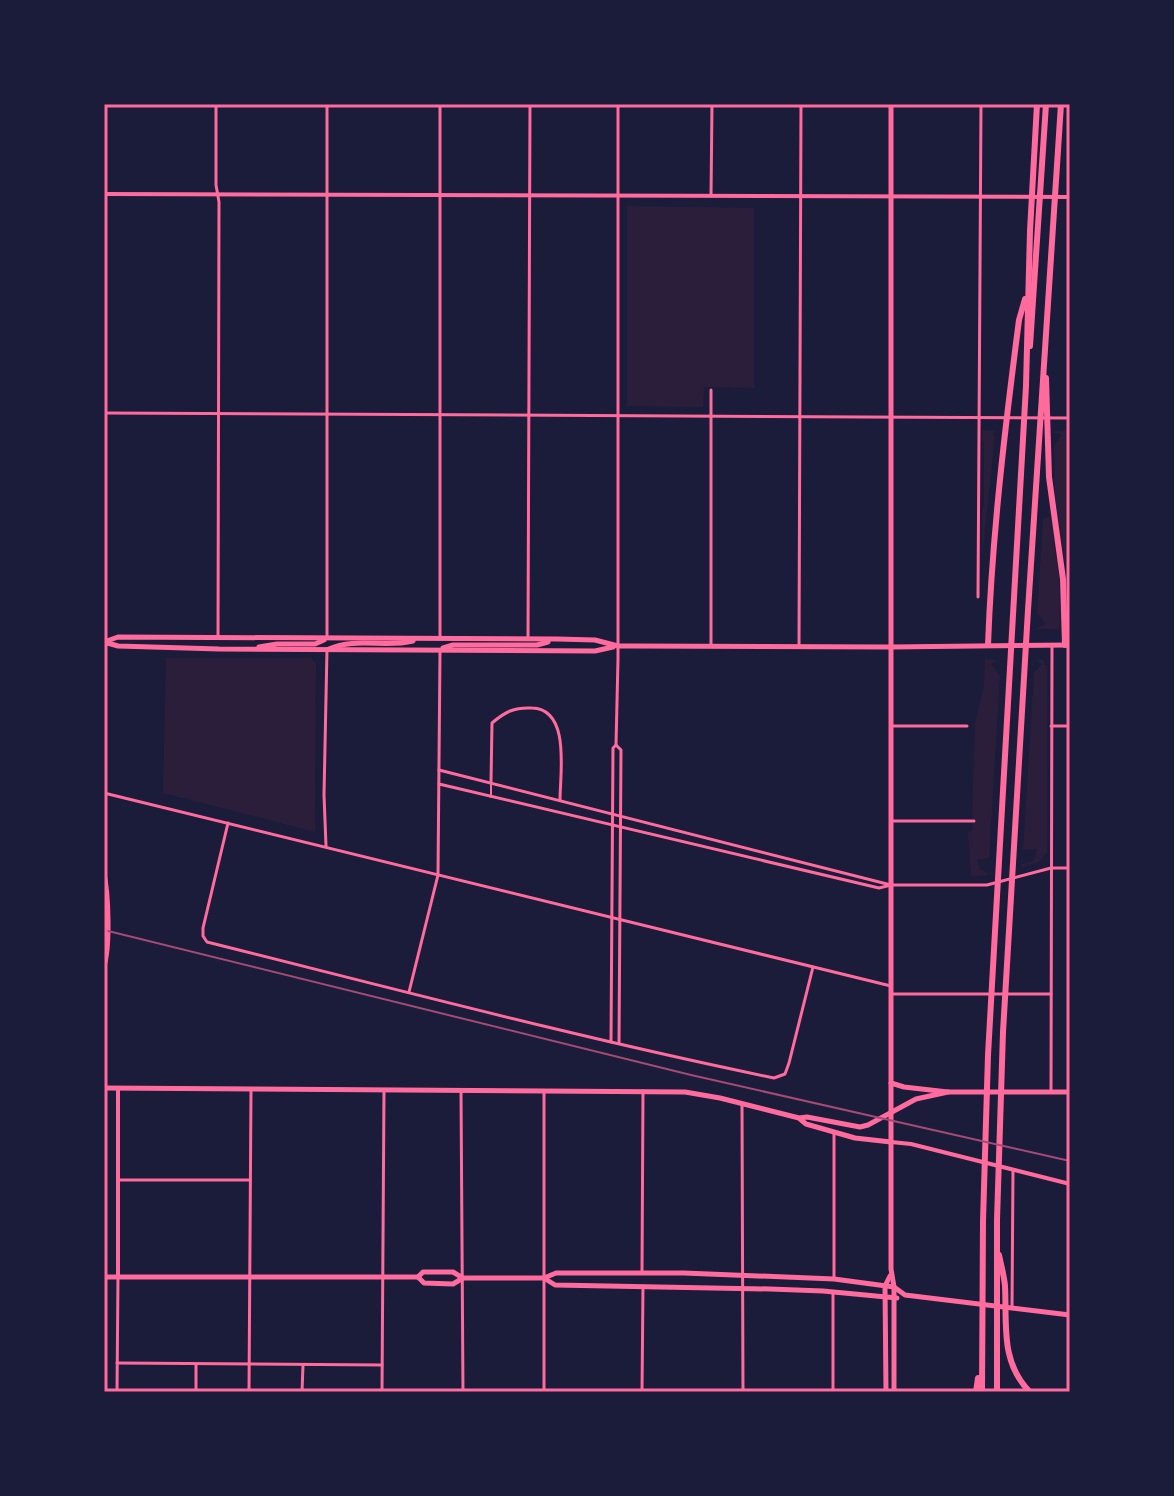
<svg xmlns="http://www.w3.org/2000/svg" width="1174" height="1496" viewBox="0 0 1174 1496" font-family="'Varela Round',sans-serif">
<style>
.green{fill:#2a1e3b}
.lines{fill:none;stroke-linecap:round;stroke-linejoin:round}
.pedestrian{stroke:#ff6b9d;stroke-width:2}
.minor{stroke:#ff6b9d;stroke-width:3}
.tertiary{stroke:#ff6b9d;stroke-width:4}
.secondary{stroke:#ff6b9d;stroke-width:5}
.primary{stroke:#ff6b9d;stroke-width:5}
.motorway{stroke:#ff6b9d;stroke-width:6}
.rail{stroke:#a44b75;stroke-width:2}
.neatline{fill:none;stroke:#ff6b9d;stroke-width:3}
</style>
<rect width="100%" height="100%" fill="#1b1b3a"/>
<g class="green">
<polygon points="627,206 754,208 754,388 704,387 703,407 627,406"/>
<polygon points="983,430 995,431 993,434 995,437 982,557 982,510 984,504 984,443 982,439"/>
<polygon points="1069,430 1069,606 1067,615 1065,585 1068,581 1055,497 1054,446 1061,436 1059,434 1054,433 1054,431"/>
<polygon points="1050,516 1059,575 1060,623 1059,629 1036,629 1046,624 1037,613 1043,519"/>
<polygon points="166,658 311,658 316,664 315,832 163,793"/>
<polygon points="985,659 997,660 991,664 1000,676 989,858 977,860 979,868 988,873 988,875 971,877 968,832 972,831 973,825 972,812 975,724 984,684"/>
<path d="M 1035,659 L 1043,660 L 1047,669 L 1047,852 L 1039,862 L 1022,867 L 1022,864 C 1032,863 1037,859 1037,849 L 1023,850 L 1034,672 L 1042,664 Z"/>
</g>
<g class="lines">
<polyline class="pedestrian" points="491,797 491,784"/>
<g class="minor">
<polyline points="216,104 216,185 219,202 218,638"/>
<polyline points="327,104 327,638"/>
<polyline points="711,196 712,104"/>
<polyline points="104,413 1070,418"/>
<polyline points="978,597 981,104"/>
<polyline points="440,639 440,104"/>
<polyline points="528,639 530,104"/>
<polyline points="711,646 711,390"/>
<polyline points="799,647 801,104"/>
<polyline points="891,726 967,726"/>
<polyline points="1051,726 1070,726"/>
<polyline points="616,745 621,750 619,1043"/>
<polyline points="439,770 891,885"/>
<path d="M 491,782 L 492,723 C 505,712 514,707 532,708 C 571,709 560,774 560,800"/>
<polyline points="439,784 879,888 891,885 987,885 1051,868 1070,868"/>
<polyline points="104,793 891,986"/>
<polyline points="891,821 974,821"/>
<path d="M 228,823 L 203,928 L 203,936 L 207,942 C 395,989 584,1039 774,1078 L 785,1074 L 789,1063 L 813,967"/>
<polyline points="326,846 324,795 327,649"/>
<polyline points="409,992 438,875 440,652"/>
<polyline points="891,994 1051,994"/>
<polyline points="611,1042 613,748 616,745 618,659 618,104"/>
<polyline points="461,1091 463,1392"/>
<polyline points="544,1091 544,1392"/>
<polyline points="1051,1092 1052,645"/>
<polyline points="742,1104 743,1392"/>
<polyline points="834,1133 834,1277"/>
<polyline points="118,1180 250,1180"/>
<polyline points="642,1271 643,1091"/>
<polyline points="833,1292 833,1392"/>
<polyline points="1012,1308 1013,1170"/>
<polyline points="117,1363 382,1365"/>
<polyline points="117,1392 118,1276"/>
<polyline points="196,1392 196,1364"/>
<polyline points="249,1392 251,1090"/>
<polyline points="302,1392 303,1365"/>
<polyline points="382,1392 384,1090"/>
<polyline points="642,1392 643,1286"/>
</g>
<g class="tertiary">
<polyline points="104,194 1070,197"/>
<polyline points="104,270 105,104"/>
<path d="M 104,871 C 109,893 111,947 104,968"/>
<polyline points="891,1142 911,1144 1070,1184"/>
<polyline points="118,1276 118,1089"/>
</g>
<g class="secondary">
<polyline points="104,642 118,637 557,639 595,640 618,646 632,646 891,647 1070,645"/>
<polyline points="104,642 118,646 219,649 595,651 613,647"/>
<polyline points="259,647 277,644 315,644 324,640"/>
<polyline points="443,648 453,645 537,645 548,642"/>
<path d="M 329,649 C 355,637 386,648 413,641"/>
<polyline points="104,1088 685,1092 720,1098 799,1118 807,1117 860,1127 868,1125 916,1099 948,1092 1070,1092"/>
<polyline points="800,1119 806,1124 855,1138 891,1142"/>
</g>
<g class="primary">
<polyline points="891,104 891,1269 894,1287 894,1392"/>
<polyline points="891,1083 904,1087 948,1092"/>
<polyline points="104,1277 418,1277 423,1272 453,1272 463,1278"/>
<polyline points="418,1277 424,1283 453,1284 463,1278 544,1278 556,1273 684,1273 834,1279 894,1287 905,1295 1070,1315"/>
<polyline points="544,1278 555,1285 770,1289 823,1291 897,1298"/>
<polyline points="886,1392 885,1286 890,1276"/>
</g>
<g class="motorway">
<polyline points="1030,346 1046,104"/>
<polyline points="1046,378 1049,477 1063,579 1065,645"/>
<path d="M 988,645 C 992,536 1005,428 1019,320 L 1025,299"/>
<path d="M 999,1255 C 1001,1265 1004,1275 1005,1286 C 1007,1324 1000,1362 1030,1392"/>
<polyline points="976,1392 978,1378"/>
<polyline points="982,1392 983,1221 988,1055 1026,386 1030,231 1037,104"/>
<polyline points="997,1392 997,1220 1003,1032 1028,610 1061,104"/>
</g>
<polyline class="rail" points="104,930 691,1075 1070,1161"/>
</g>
<rect width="1174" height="1496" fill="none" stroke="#1b1b3a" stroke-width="212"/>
<rect x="106" y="106" width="962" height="1284" class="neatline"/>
</svg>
